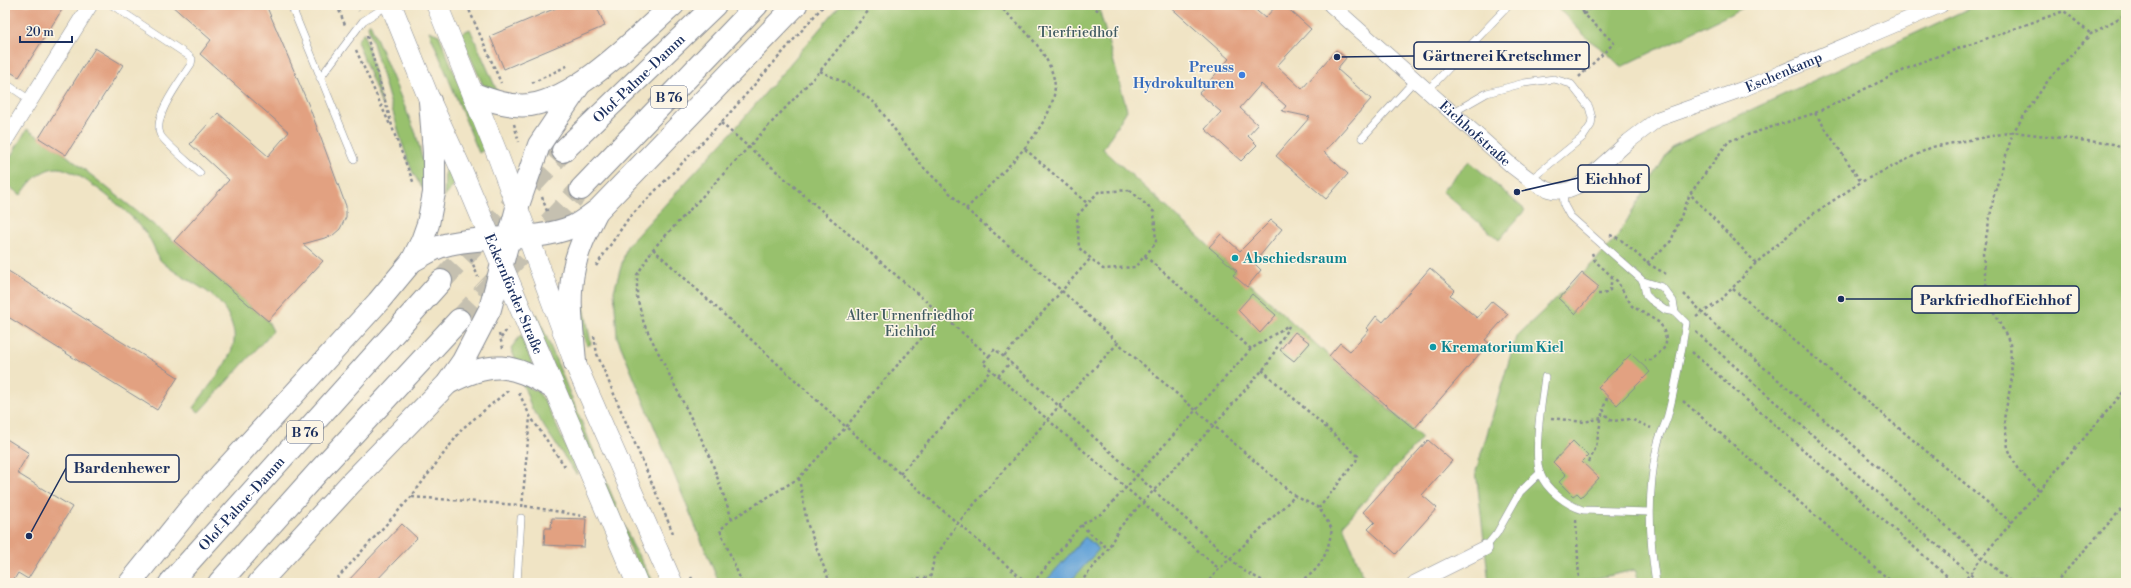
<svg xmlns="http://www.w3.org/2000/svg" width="2131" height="588" viewBox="0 0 2131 588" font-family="'Libre Bodoni',serif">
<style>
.green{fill:#98c16d;stroke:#5a7866}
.water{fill:#66a4d8;stroke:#406a9b}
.building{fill:#e2a181}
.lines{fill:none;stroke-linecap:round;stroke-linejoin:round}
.trunk-tunnel{stroke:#c5c0b0;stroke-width:22;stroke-dasharray:22 11;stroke-linecap:butt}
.service-casing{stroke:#868a92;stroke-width:8}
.minor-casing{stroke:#868a92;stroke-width:16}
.secondary-casing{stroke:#868a92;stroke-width:22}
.trunk-casing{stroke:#868a92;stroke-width:24}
.path{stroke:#868a92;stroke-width:2.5;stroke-dasharray:3 3;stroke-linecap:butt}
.service{stroke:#fff;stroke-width:7}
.minor{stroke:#fff;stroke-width:15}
.secondary{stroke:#fff;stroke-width:21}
.trunk{stroke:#fff;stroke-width:22}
.shop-dot{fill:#3f7fe0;stroke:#fcf5e5;stroke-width:1.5}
.culture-dot{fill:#0f9aa8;stroke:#fcf5e5;stroke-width:1.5}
.labels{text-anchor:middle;stroke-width:3;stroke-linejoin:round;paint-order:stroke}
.shield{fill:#fcf5e5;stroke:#5e6a86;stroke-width:1}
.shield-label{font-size:13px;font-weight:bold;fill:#1b2f5e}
.park-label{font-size:14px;fill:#405b62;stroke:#fcf5e5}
.shop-label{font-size:14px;font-weight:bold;fill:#366cbe;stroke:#fcf5e5;text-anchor:end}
.street-label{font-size:14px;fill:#1b2f5e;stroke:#fcf5e5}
.culture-label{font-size:14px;font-weight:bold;fill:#0d838f;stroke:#fcf5e5;text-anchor:start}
.leader{fill:none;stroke:#1b2f5e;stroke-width:1.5}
.callout-dot{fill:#1b2f5e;stroke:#fcf5e5;stroke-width:1.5}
.callout{fill:#fcf5e5;stroke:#1b2f5e;stroke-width:1.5}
.callout-label{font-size:15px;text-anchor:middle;font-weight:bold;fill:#1b2f5e}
</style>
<rect width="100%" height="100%" fill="#fcf5e5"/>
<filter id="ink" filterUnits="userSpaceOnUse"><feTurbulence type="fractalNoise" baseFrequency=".025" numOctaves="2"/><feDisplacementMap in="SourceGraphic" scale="8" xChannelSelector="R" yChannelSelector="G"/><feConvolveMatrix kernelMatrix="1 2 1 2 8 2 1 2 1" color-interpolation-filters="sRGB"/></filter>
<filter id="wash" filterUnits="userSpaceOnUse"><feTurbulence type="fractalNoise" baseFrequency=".012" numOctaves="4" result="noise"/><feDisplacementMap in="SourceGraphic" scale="16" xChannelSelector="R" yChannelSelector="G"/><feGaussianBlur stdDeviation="0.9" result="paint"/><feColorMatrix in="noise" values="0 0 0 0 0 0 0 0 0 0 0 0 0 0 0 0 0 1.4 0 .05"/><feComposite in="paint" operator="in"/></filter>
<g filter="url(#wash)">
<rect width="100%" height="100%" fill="#f0e4c5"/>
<g class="green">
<polygon points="840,5 1101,5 1100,12 1127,110 1103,149 1329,356 1422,438 1343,525 1366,583 719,583 617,337 614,291 627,246 732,132"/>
<polygon points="1555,5 1749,5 1621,67 1606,52 1589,40"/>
<polygon points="1976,5 2126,5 2126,583 1640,583 1635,570 1575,583 1489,583 1476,471 1516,337 1595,261 1617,237 1671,147"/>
<polygon points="370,23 416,134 424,166 425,188 422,188 412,171 402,143 368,26"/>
<polygon points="470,29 498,93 483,85 460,34"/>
<polygon points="429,31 439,35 485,149 479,153"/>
<polygon points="364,32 382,105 357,41"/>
<path d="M 27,129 L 66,155 L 174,241 L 268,321 L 273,331 L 199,412 L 193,408 C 205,390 238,356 234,333 C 226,288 186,286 159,259 C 156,255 155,249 153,245 C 150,239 145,232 141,227 C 129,212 77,168 58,168 C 41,168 30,182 21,195 L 5,184 L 5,166 Z"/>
<polygon points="1469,161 1525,210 1499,240 1442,191"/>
<polygon points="448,169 451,170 456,182 444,197 445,171"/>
<polygon points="581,290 591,344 587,346 580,324"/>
<polygon points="537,314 632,544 654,583 645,583 533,318"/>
<polygon points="521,335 533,366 517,364 511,348"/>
<polygon points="523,384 538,392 545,401 578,473 576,474 532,409"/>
</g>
<polygon class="water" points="1085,537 1099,549 1069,583 1044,583"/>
<g id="blocks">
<g class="building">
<polygon points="5,5 65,5 19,77 5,69"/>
<polygon points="171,5 266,5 309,106 346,206 346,217 340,229 332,236 303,244 323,261 268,321 174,241 229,180 190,144 218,113 268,156 289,132 200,54 211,40"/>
<polygon points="563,5 596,5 605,26 504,69 490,36"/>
<polygon points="1168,5 1250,5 1265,18 1277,5 1284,5 1311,29 1277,66 1302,89 1336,50 1346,58 1337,69 1371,99 1324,152 1348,174 1326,199 1276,156 1310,117 1282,111 1286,106 1261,84 1240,108 1258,125 1248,136 1257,145 1241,161 1205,129 1221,112 1199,93 1229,59"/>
<polygon points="95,48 123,65 66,155 39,138"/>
<polygon points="1271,220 1282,229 1254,263 1261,270 1247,287 1233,275 1237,271 1209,247 1221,234 1240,251"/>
<polygon points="1430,268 1455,290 1450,295 1477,318 1492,301 1508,314 1485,340 1489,343 1414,429 1329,356 1340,343 1350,351 1369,330 1367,328 1376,316 1383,322"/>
<polygon points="5,269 178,377 157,410 5,315"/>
<polygon points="1582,273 1599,287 1575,314 1559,299"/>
<polygon points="1252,294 1276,315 1260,333 1238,310"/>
<polygon points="1295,332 1310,343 1294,361 1280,350"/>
<polygon points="1631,354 1650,372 1617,405 1598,387"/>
<polygon points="5,438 29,453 17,473 72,507 28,579 18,573 12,583 5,583"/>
<polygon points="1428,440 1452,461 1422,495 1437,508 1396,554 1368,529 1375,522 1363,512"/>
<polygon points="1573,441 1588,456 1582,462 1599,478 1581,497 1577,493 1573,496 1559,482 1566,475 1553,462"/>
<polygon points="552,518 586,519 584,547 544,545 545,528 551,528"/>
<polygon points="402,524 417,538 374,583 346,583"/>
</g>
</g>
</g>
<g filter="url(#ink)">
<use href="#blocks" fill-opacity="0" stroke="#868a92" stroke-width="1"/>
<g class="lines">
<g class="trunk-tunnel">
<polyline points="441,281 563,151"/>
<polyline points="459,320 581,189"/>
</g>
<defs>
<g id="service">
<path d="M 112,5 L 189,56 L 192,59 L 191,64 C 181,80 153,115 160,134 C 162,141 193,166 200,173"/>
<polyline points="291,5 354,159"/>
<polyline points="320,78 363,21 388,5"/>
<polyline points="5,83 30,100"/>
<polyline points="1427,91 1509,5"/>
<polyline points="1452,113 1487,93 1524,83 1554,79 1571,84 1589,107 1592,118 1591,125 1583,137 1530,180"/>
<polyline points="1362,138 1415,80"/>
<polyline points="1563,191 1564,205 1570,216 1643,281 1662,287 1673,301 1675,312"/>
<path d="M 1643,281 L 1646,295 L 1651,300 L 1665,310 L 1675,312 L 1686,323 C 1681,353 1676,385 1668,415 C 1665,426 1659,435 1657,447 C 1647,492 1649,538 1656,583"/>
<path d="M 1545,377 C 1542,399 1533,454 1540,473 C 1546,490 1567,505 1583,510 L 1649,512"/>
<polyline points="1485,548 1497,533 1520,492 1540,473"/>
<polyline points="517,583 521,518"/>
</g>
<g id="minor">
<path id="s1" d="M 1331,5 L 1512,166 C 1535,183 1552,202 1581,184 L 1629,141 L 1658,119 L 1743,89 L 1941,5"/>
<polyline points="5,141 90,5"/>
<polyline points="1415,583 1485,548"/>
</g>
<g id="secondary">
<path id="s2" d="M 391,5 L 430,101 L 462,171 L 637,583"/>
<polyline points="437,5 498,156 575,363 672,583"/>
</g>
<g id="trunk">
<path d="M 474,94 C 492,101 510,107 530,105 C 579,98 636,38 673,5"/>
<path id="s3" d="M 563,151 L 715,5"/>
<polyline points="581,189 757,5"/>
<path d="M 412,261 C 422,256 433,248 445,245 C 486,234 532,243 572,227 C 581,223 589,216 598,210 L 796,5"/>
<path d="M 575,363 C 573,332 567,299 574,268 C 578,248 588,229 597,211"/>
<path d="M 448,383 C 493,360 510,363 553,388"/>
<polyline points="130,583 192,506 378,302 412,261 422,241 428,224 434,193 434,153 430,101"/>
<path id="s4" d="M 170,583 L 441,281"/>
<polyline points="219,583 317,473 459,320"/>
<polyline points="259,583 351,483 447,384 463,361 490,309 517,208 539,145 580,84"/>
</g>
</defs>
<use href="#service" class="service-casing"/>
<use href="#minor" class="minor-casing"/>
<use href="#secondary" class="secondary-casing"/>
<use href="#trunk" class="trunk-casing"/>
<g class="path">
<polyline points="337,5 345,25"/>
<polyline points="357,5 359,11"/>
<polyline points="467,5 501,83"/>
<polyline points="1091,5 1100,12"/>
<polyline points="1580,5 1584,14"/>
<polyline points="367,36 394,133 414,184"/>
<polyline points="356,50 390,125"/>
<polyline points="820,71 851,86 875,103 921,165 966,209 1062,291 1118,343"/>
<polyline points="1579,77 1614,43 1584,14 1593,5"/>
<polyline points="532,83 569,65"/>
<polyline points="1815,113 1861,182"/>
<polyline points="721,123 989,356 983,363 1219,569"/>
<polyline points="514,124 519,142"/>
<polyline points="1025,149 1088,204"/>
<polygon points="1130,190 1154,212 1156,243 1135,267 1103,269 1079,248 1077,216 1098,192"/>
<polyline points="542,197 548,214"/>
<path d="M 966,209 C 993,181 1063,121 1054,79 C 1047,49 1019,24 998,5"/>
<polyline points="1610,235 1620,239 1647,263 1666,274"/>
<polyline points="653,249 846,427 1027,583"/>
<path d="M 1592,253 L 1595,261 L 1617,281 L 1632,306 L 1660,323 C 1664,330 1668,339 1665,347 L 1652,360 L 1645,360"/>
<polyline points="1145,256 1251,349"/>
<polyline points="471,259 478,277"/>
<polyline points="1647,263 1671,241 1690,194"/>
<polyline points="1756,263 1690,194 1729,141 1815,113 1921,62 2064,11 2091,34"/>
<polyline points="596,266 628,219 721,123 824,5"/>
<polyline points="1733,289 2012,523"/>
<polyline points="1598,294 1604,294 1610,290 1612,277"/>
<polyline points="1684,294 1716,326 2012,583"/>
<polyline points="1696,317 1720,301 1756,263 1813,214 1861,182 1932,147 2013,132 2113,144 2126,150"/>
<polyline points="1696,332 1980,583"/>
<polyline points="499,334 503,348"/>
<polyline points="594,336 597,354 673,533"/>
<polyline points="501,338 508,328"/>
<polyline points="1692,352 1955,583"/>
<polyline points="989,356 995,349 1244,571 1267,583"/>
<polyline points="1004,356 1090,259"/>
<polyline points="1262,370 1358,456 1356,461 1319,508"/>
<polyline points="998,376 1011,362"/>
<polyline points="519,393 530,416 566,468"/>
<polyline points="1607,398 1603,409 1608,418 1612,421 1631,419 1651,428"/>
<polyline points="1683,401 1893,583"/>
<polyline points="1551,418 1584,422 1602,418"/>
<polyline points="1589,462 1596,447 1603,409"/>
<polyline points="900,474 991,370"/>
<polyline points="799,478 807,523 830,583"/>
<polyline points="2039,490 2018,470 2008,448 2004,419 2012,378 2010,343 1988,301 1983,254 1994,195 2013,132 2049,79 2091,34 2126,14"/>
<polyline points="412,497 519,505"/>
<polyline points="525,506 589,517"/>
<polyline points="522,507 530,417"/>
<polyline points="732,519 709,454 644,324 637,297 637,275 653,249 820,71 873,5"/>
<polyline points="1576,520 1579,579"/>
<polyline points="1081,525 1108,549"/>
<polyline points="691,577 694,583"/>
<polyline points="333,583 411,497 463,428 510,389"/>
<polyline points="742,583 720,530 732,519 799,478 846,427 876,389 942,315"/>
<polyline points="907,583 917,578 929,578"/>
<polyline points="929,583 934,559 958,523 1060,405 1118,343 1295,496 1219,569 1207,583"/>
<polyline points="1033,583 1081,525 1104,512 1251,349 1289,325"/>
<polyline points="1080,583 1108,549 1120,527 1214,425 1267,365 1289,326"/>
<path d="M 1293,583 C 1320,575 1327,555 1332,529 L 1319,508 L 1295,496"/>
<polyline points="1963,583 1983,556 2126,389"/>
<polyline points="2055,583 2126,504"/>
</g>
<use href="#service" class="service"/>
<use href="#minor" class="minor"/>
<use href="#secondary" class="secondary"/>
<use href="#trunk" class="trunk"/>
</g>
</g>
<circle class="shop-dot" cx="1242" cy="75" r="4"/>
<g class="culture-dot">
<circle cx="1235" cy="258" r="4"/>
<circle cx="1433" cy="347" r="4"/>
</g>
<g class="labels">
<g class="shield">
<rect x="651" y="86" width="36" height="22" rx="3"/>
<rect x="287" y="421" width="36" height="22" rx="3"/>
</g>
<g class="shield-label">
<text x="669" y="102">B 76</text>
<text x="305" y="437">B 76</text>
</g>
<g class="park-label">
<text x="1078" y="37">Tierfriedhof</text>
<text x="910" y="320">Alter Urnenfriedhof<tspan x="910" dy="16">Eichhof</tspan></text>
</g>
<g class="shop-label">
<text x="1234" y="72">Preuss<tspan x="1234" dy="16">Hydrokulturen</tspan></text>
</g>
<g class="street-label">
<text dy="5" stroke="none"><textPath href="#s1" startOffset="555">Eschenkamp</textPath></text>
<text dy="5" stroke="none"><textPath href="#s3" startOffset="105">Olof-Palme-Damm</textPath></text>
<text dy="5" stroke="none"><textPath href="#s1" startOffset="193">Eichhofstraße</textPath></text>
<text dy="5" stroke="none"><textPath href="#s2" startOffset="314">Eckernförder Straße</textPath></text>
<text dy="5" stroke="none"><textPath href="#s4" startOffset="107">Olof-Palme-Damm</textPath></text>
</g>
<g class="culture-label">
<text x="1243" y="263">Abschiedsraum</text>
<text x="1441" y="352">Krematorium Kiel</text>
</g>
</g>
<path class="leader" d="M1337 57L1414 56M1517 192L1578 178M1841 299L1912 299M29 536L66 468"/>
<g class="callout-dot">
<circle cx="1337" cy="57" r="4"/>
<circle cx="1517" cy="192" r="4"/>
<circle cx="1841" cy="299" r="4"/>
<circle cx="29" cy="536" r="4"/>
</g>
<g class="callout">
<rect x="1414" y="42" width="175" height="27" rx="4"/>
<rect x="1578" y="165" width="71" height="27" rx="4"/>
<rect x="1912" y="286" width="167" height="27" rx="4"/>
<rect x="66" y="455" width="113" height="27" rx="4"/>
</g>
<g class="callout-label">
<text x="1502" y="61">Gärtnerei Kretschmer</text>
<text x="1613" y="184">Eichhof</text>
<text x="1995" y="305">Parkfriedhof Eichhof</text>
<text x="122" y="473">Bardenhewer</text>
</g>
<rect width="2131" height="588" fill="none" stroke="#fcf5e5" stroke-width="20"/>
<path d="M20 36v6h52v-6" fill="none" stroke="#1b2f5e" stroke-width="2"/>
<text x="26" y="36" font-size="12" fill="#1b2f5e" stroke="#fcf5e5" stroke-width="3" paint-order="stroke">20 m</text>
</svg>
